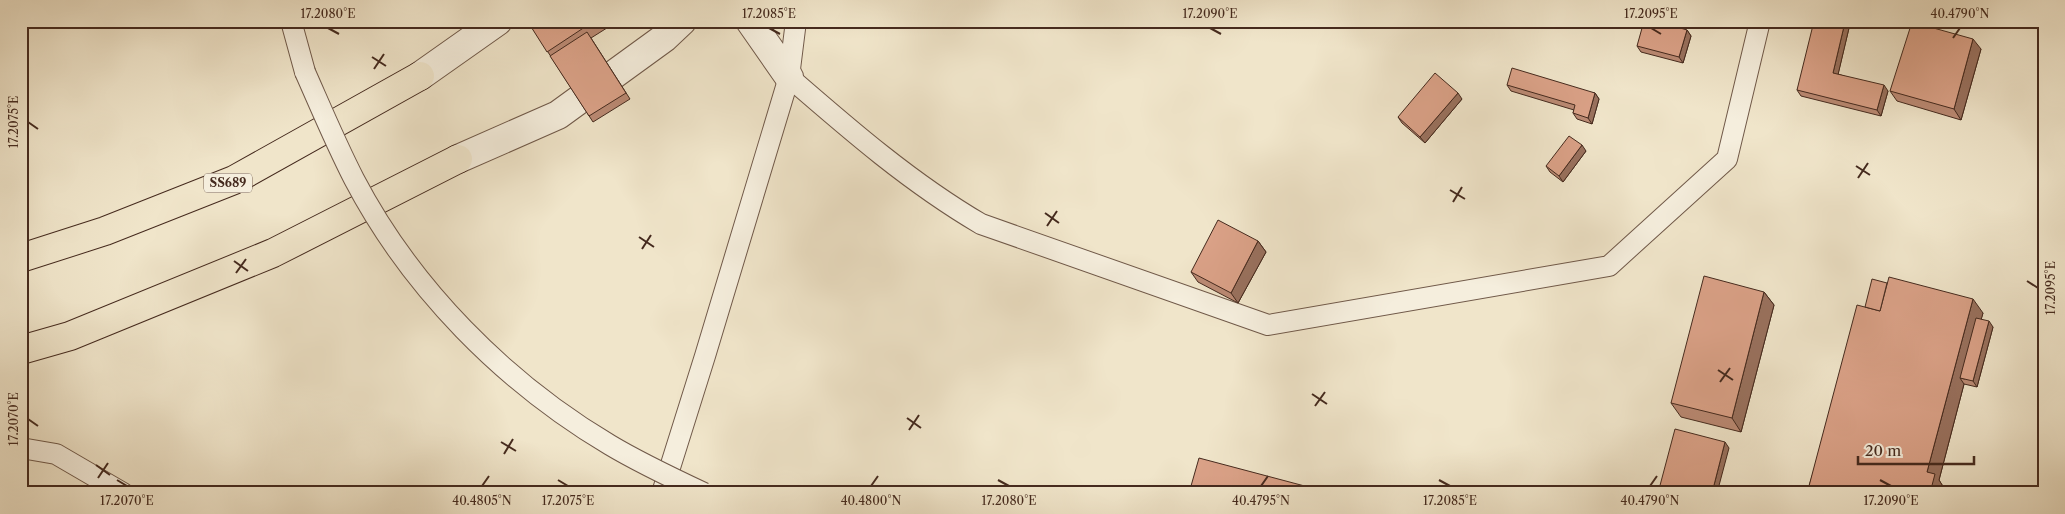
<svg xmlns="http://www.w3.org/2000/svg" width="2065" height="514" viewBox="0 0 2065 514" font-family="'Libre Caslon Text',serif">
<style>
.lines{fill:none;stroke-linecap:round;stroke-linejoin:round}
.service-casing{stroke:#705949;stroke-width:22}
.minor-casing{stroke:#705949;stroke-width:30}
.trunk-casing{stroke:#452a1e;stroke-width:30}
.service{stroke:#f5eedd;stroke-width:20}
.minor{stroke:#f5eedd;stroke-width:28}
.trunk{stroke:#f0e5ca;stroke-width:28}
.service-bridge-casing{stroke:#705949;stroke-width:22;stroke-linecap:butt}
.service-bridge{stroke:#f5eedd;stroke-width:20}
.wall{fill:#bb8a74;stroke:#452a1e}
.shaded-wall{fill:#99715e;stroke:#452a1e}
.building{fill:#daa187;stroke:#452a1e}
.ticks{fill:none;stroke:#452a1e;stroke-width:2}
.labels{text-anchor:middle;stroke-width:4;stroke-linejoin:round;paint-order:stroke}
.shield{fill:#f5eedd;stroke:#7a6557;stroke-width:1}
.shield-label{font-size:12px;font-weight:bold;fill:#452a1e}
.neatline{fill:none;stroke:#452a1e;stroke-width:2}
.ticks-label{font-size:12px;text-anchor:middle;fill:#452a1e}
</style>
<rect width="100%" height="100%" fill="#f0e5ca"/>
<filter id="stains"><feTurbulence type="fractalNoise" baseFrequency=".004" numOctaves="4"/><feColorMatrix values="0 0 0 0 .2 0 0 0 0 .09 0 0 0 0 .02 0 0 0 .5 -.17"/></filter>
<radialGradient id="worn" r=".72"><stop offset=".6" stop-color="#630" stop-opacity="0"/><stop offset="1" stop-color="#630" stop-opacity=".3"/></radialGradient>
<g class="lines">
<defs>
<g id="service">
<polyline points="291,21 305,72"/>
<path d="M 789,77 C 850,130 911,183 981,224 L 1268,325 L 1609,266 L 1727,159 L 1760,21"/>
<polyline points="21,448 56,454 123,493"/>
<polyline points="662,493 705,356 789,77 796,21"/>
</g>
<g id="minor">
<polyline points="750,21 789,77"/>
<polyline points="420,76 498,21"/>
<polyline points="458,159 558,115 664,38 682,21"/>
</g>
<g id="trunk">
<polyline points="21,258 105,231 234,180 420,76"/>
<polyline points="21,350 70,336 273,253 458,159"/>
</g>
</defs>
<use href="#service" class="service-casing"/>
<use href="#minor" class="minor-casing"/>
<use href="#trunk" class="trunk-casing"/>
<use href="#service" class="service"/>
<use href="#minor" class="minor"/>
<use href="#trunk" class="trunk"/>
<defs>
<path id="service-bridge" d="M 305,72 C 321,108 336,144 354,179 C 411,288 504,382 610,445 C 640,463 672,478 704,493"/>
</defs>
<use href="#service-bridge" class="service-bridge-casing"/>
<use href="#service-bridge" class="service-bridge"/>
</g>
<g class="wall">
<polygon points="528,21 618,21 591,38 630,99 593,122"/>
<polygon points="1845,22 1849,28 1838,74 1888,91 1881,116 1801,96 1797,90"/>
<polygon points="1687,30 1691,36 1683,63 1641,52 1637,46"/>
<polygon points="1981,49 1961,120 1897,101 1890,91"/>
<polygon points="1507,85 1595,93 1599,99 1592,124 1577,119 1573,113 1574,110 1511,91"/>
<polygon points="1462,99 1425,143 1402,123 1398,117"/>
<polygon points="1586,151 1563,182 1550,172 1546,166"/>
<polygon points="1258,241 1266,252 1238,303 1198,282 1191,272"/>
<polygon points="1764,292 1774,305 1741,432 1681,417 1671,403"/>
<polygon points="1865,307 1983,313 1981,319 1993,327 1977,387 1964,384 1939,480 1944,488 1943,493 1813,493 1809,486"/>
</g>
<g class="shaded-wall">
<polygon points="1845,22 1849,28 1837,79 1833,73"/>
<polygon points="1687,30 1691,36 1683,63 1679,57"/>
<polygon points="1973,39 1981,49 1961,120 1954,109"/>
<polygon points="1884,85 1888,91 1881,116 1877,110"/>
<polygon points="1458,93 1462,99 1425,143 1420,137"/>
<polygon points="1595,93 1599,99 1592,124 1588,118"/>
<polygon points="1582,145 1586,151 1563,182 1559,176"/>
<polygon points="1258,241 1266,252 1238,303 1231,293"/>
<polygon points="1764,292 1774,305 1741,432 1732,418"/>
<polygon points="1973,299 1983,313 1965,379 1960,378 1964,384 1939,480 1944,488 1943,493 1930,493 1927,472"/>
<polygon points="1989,321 1993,327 1977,387 1973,381"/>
<polygon points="1725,442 1729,448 1717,493 1712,493"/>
</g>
<g class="building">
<polygon points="529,21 594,21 547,52 528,22"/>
<polygon points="1644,21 1657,21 1687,30 1679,57 1637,46"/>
<polygon points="1814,21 1842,21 1845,22 1833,73 1884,85 1877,110 1797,90"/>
<polygon points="1912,22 1973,39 1954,109 1890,91"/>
<polygon points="587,32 626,93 589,116 550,56"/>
<polygon points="1512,68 1595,93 1588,118 1573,113 1575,105 1507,85"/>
<polygon points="1435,73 1458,93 1420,137 1398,117"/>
<polygon points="1569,136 1582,145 1559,176 1546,166"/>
<polygon points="1218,220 1258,241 1231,293 1191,272"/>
<polygon points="1704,276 1764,292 1732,418 1671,403"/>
<polygon points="1889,277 1973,299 1927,472 1935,474 1930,493 1831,493 1809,486 1857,305 1880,311"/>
<polygon points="1872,279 1887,283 1880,311 1865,307"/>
<polygon points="1976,318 1989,321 1973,381 1960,378"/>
<polygon points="1675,429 1725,442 1712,493 1658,493"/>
<polygon points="1199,458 1331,493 1189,493"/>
</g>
<path class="ticks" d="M 328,28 L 339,34M 769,28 L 780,34M 1210,28 L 1221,34M 1651,28 L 1661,34M 1953,38 L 1960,28M 372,57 L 386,66M 374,69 L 384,54M 28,122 L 38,129M 1856,166 L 1870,175M 1858,178 L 1868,163M 1450,190 L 1465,199M 1453,202 L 1462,187M 1045,213 L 1059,223M 1047,226 L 1057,211M 639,237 L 654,247M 642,249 L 651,235M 234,261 L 248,271M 236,273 L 246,259M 2027,281 L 2038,288M 1718,370 L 1733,380M 1720,382 L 1730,368M 1312,394 L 1327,404M 1315,406 L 1325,392M 907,418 L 921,428M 28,419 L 38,426M 909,430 L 919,415M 501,442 L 516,451M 504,454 L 513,439M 96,465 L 110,475M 98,478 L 108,463M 117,480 L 127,486M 558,480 L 568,486M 998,480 L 1009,486M 1439,480 L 1450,486M 1880,480 L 1891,486M 482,486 L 489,476M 871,486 L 878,476M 1261,486 L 1268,476M 1650,486 L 1657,476"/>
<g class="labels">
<rect class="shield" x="204" y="173.5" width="48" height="19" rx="4"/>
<g class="shield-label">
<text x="228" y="187">SS689</text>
</g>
</g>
<rect width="2065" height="514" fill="none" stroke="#f0e5ca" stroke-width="55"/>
<path d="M1858 456v8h116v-8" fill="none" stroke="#452a1e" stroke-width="2.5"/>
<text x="1865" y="456" font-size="15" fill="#452a1e" stroke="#f5eedd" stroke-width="4" paint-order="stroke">20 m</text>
<rect x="28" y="28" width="2010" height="458" class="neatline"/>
<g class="ticks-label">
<text x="328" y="18">17.2080°E</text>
<text x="769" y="18">17.2085°E</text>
<text x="1210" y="18">17.2090°E</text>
<text x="1651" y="18">17.2095°E</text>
<text x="1960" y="18">40.4790°N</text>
<text transform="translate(14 122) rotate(-90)" y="4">17.2075°E</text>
<text transform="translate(2051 288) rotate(-90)" y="4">17.2095°E</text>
<text transform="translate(14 419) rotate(-90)" y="4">17.2070°E</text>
<text x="127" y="505">17.2070°E</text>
<text x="482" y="505">40.4805°N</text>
<text x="568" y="505">17.2075°E</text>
<text x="871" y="505">40.4800°N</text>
<text x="1009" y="505">17.2080°E</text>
<text x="1261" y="505">40.4795°N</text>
<text x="1450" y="505">17.2085°E</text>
<text x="1650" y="505">40.4790°N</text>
<text x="1891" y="505">17.2090°E</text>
</g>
<rect width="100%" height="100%" filter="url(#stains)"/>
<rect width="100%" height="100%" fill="url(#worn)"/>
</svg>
